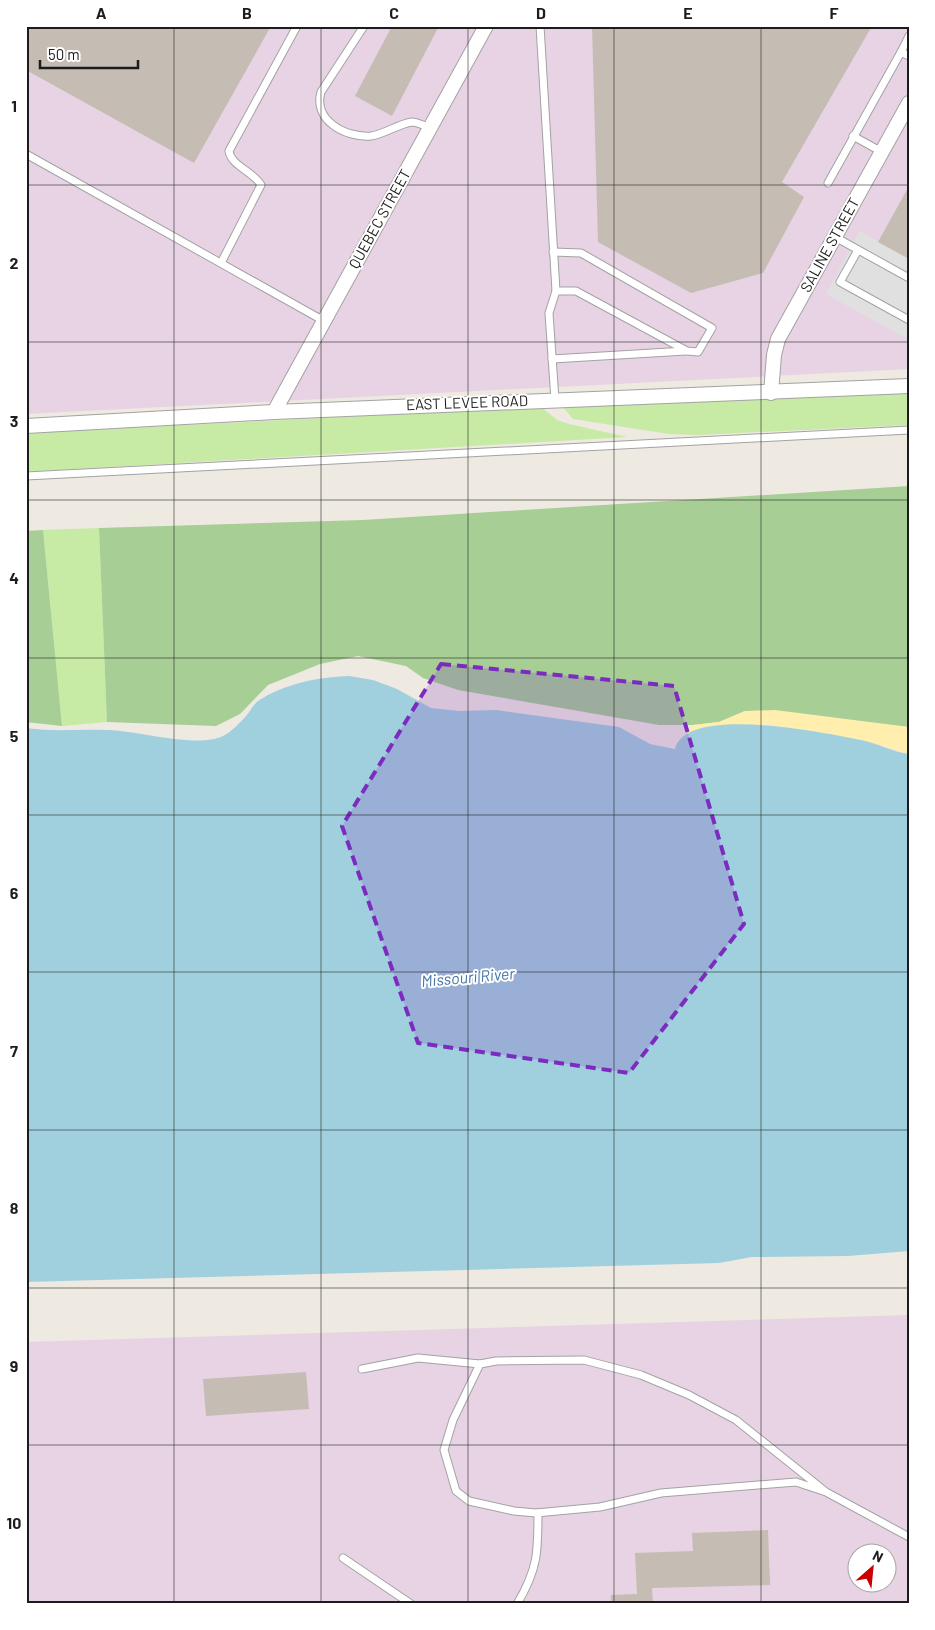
<svg xmlns="http://www.w3.org/2000/svg" width="935" height="1630" viewBox="0 0 935 1630" font-family="Barlow,sans-serif">
<style>
.industrial{fill:#e7d3e3;fill-rule:evenodd}
.grass{fill:#c7eaa5}
.forest{fill:#a6ce95}
.sand{fill:#ffeeae}
.parking{fill:#e0e0e0}
.water{fill:#a0d0dd}
.building{fill:#c5bcb4}
.lines{fill:none;stroke-linecap:round;stroke-linejoin:round}
.service-casing{stroke:#a3a3a3;stroke-width:9}
.minor-casing{stroke:#a3a3a3;stroke-width:16}
.service{stroke:#fff;stroke-width:7}
.minor{stroke:#fff;stroke-width:14}
.marked{fill:#7b2cbf;fill-opacity:0.2;stroke:#7b2cbf;stroke-width:4;stroke-dasharray:10 6;stroke-linejoin:round}
.grid{fill:none;stroke:#1c1c1c;stroke-width:1;stroke-opacity:0.55}
.labels{text-anchor:middle;stroke-width:4;stroke-linejoin:round;paint-order:stroke}
.street-label{font-size:15px;fill:#1c1c1c;stroke:#fff}
.water-label{font-size:16px;font-style:italic;fill:#4476a5;stroke:#fff}
.neatline{fill:none;stroke:#1c1c1c;stroke-width:2}
.grid-label{font-size:16px;text-anchor:middle;font-weight:bold;fill:#1c1c1c}
</style>
<rect width="100%" height="100%" fill="#eee9e1"/>
<g class="industrial">
<polygon points="26,26 909,26 909,369 26,414"/>
<path d="M 909,1315 L 909,1604 L 26,1604 L 26,1342 ZM 858,1552 L 888,1552 L 888,1582 L 858,1582 Z"/>
</g>
<g class="grass">
<polygon points="909,390 909,425 698,435 669,434 573,419 562,406"/>
<polygon points="541,407 557,420 569,424 627,437 26,472 26,433"/>
<polygon points="99,528 107,722 62,726 43,530"/>
</g>
<g class="forest">
<polygon points="909,486 909,727 745,711 719,722 693,725 659,725 458,690 423,678 406,666 358,656 320,664 268,685 240,714 216,726 107,722 99,528 363,520"/>
<polygon points="43,530 62,726 26,722 26,531"/>
</g>
<polygon class="sand" points="775,710 909,727 909,754 862,740 767,724 685,734 693,725 719,722 745,711"/>
<polygon class="parking" points="860,231 909,259 909,340 826,294"/>
<path class="water" d="M 349,676 L 373,680 L 397,689 L 431,708 L 459,711 L 496,710 L 619,727 L 650,744 L 675,749 C 686,704 827,733 861,740 C 877,743 893,752 909,754 L 909,1251 L 848,1256 L 752,1257 L 719,1263 L 26,1282 L 26,728 C 55,732 77,729 106,730 C 137,730 196,749 223,736 C 231,732 240,723 246,716 C 250,712 253,705 258,701 C 284,684 318,677 349,676 Z"/>
<g class="building">
<polygon points="26,26 271,26 194,163 26,70"/>
<polygon points="392,26 439,26 392,116 355,96"/>
<polygon points="592,26 872,26 782,182 804,197 763,273 691,293 598,242"/>
<polygon points="909,186 909,259 878,242"/>
<polygon points="306,1372 309,1409 206,1416 203,1379"/>
<polygon points="768,1530 770,1585 652,1588 653,1604 611,1604 611,1595 637,1594 635,1553 693,1551 692,1533"/>
</g>
<g class="lines">
<defs>
<g id="service">
<path d="M 364,26 L 321,92 C 313,120 345,138 371,136 C 385,134 398,124 412,122 C 418,122 424,126 430,128"/>
<polyline points="540,26 556,291 549,313 555,400"/>
<polyline points="901,52 909,36"/>
<polyline points="853,136 882,152"/>
<polyline points="26,154 324,321"/>
<polyline points="828,183 901,52 909,56"/>
<polyline points="835,237 909,278"/>
<polyline points="858,250 840,282 909,320"/>
<polyline points="553,252 581,253 712,328 698,352 687,351 576,291 556,291"/>
<path d="M 221,263 L 261,185 C 254,172 231,166 229,151 L 297,26"/>
<polyline points="552,359 686,351"/>
<polyline points="26,476 909,430"/>
<polyline points="362,1369 418,1358 480,1364"/>
<polyline points="826,1492 736,1420 689,1395 641,1375 584,1360 496,1361 480,1364 453,1420 444,1450 456,1491 469,1501 514,1511 536,1513 600,1507 661,1493 796,1482 826,1492 909,1537"/>
<polyline points="343,1558 411,1604"/>
<path d="M 517,1604 C 538,1569 538,1552 538,1513"/>
</g>
<g id="minor">
<polyline points="771,393 774,355 778,339 909,103"/>
<polyline points="274,412 486,26"/>
<polyline points="26,426 274,412 909,386"/>
</g>
</defs>
<use href="#service" class="service-casing"/>
<use href="#minor" class="minor-casing"/>
<use href="#service" class="service"/>
<use href="#minor" class="minor"/>
</g>
<path class="marked" d="M 441,664 L 674,686 L 744,924 L 629,1073 L 418,1043 L 342,826 Z"/>
<path class="grid" d="M 174,26 L 174,1604M 321,26 L 321,1604M 468,26 L 468,1604M 614,26 L 614,1604M 761,26 L 761,1604M 26,185 L 909,185M 26,342 L 909,342M 26,500 L 909,500M 26,658 L 909,658M 26,815 L 909,815M 26,972 L 909,972M 26,1130 L 909,1130M 26,1288 L 909,1288M 26,1445 L 909,1445"/>
<g class="labels">
<g class="street-label">
<text transform="translate(380 219) rotate(-61)" y="5">QUEBEC STREET</text>
<text transform="translate(830 245) rotate(-61)" y="5">SALINE STREET</text>
<text transform="translate(467 403) rotate(-2)" y="5">EAST LEVEE ROAD</text>
</g>
<g class="water-label">
<text transform="translate(468 977) rotate(-5)" y="6">Missouri River</text>
</g>
</g>
<rect width="935" height="1630" fill="none" stroke="#ffffff" stroke-width="55"/>
<g transform="translate(872 1568) rotate(27)"><circle r="24" fill="#ffffff" stroke="#a4a4a4"/>
<path d="M0-4L9 19L0 12L-9 19Z" fill="#c80001"/>
<text y="-8" font-size="14" font-weight="bold" text-anchor="middle" fill="#1c1c1c">N</text>
</g>
<path d="M40 60v8h98v-8" fill="none" stroke="#1c1c1c" stroke-width="2.5"/>
<text x="48" y="60" font-size="15" fill="#1c1c1c" stroke="#ffffff" stroke-width="4" paint-order="stroke">50 m</text>
<rect x="28" y="28" width="880" height="1574" class="neatline"/>
<g class="grid-label">
<text x="101" y="19">A</text>
<text x="247" y="19">B</text>
<text x="394" y="19">C</text>
<text x="541" y="19">D</text>
<text x="688" y="19">E</text>
<text x="834" y="19">F</text>
<text x="14" y="112">1</text>
<text x="14" y="269">2</text>
<text x="14" y="427">3</text>
<text x="14" y="584">4</text>
<text x="14" y="742">5</text>
<text x="14" y="899">6</text>
<text x="14" y="1057">7</text>
<text x="14" y="1214">8</text>
<text x="14" y="1372">9</text>
<text x="14" y="1529">10</text>
</g>
</svg>
